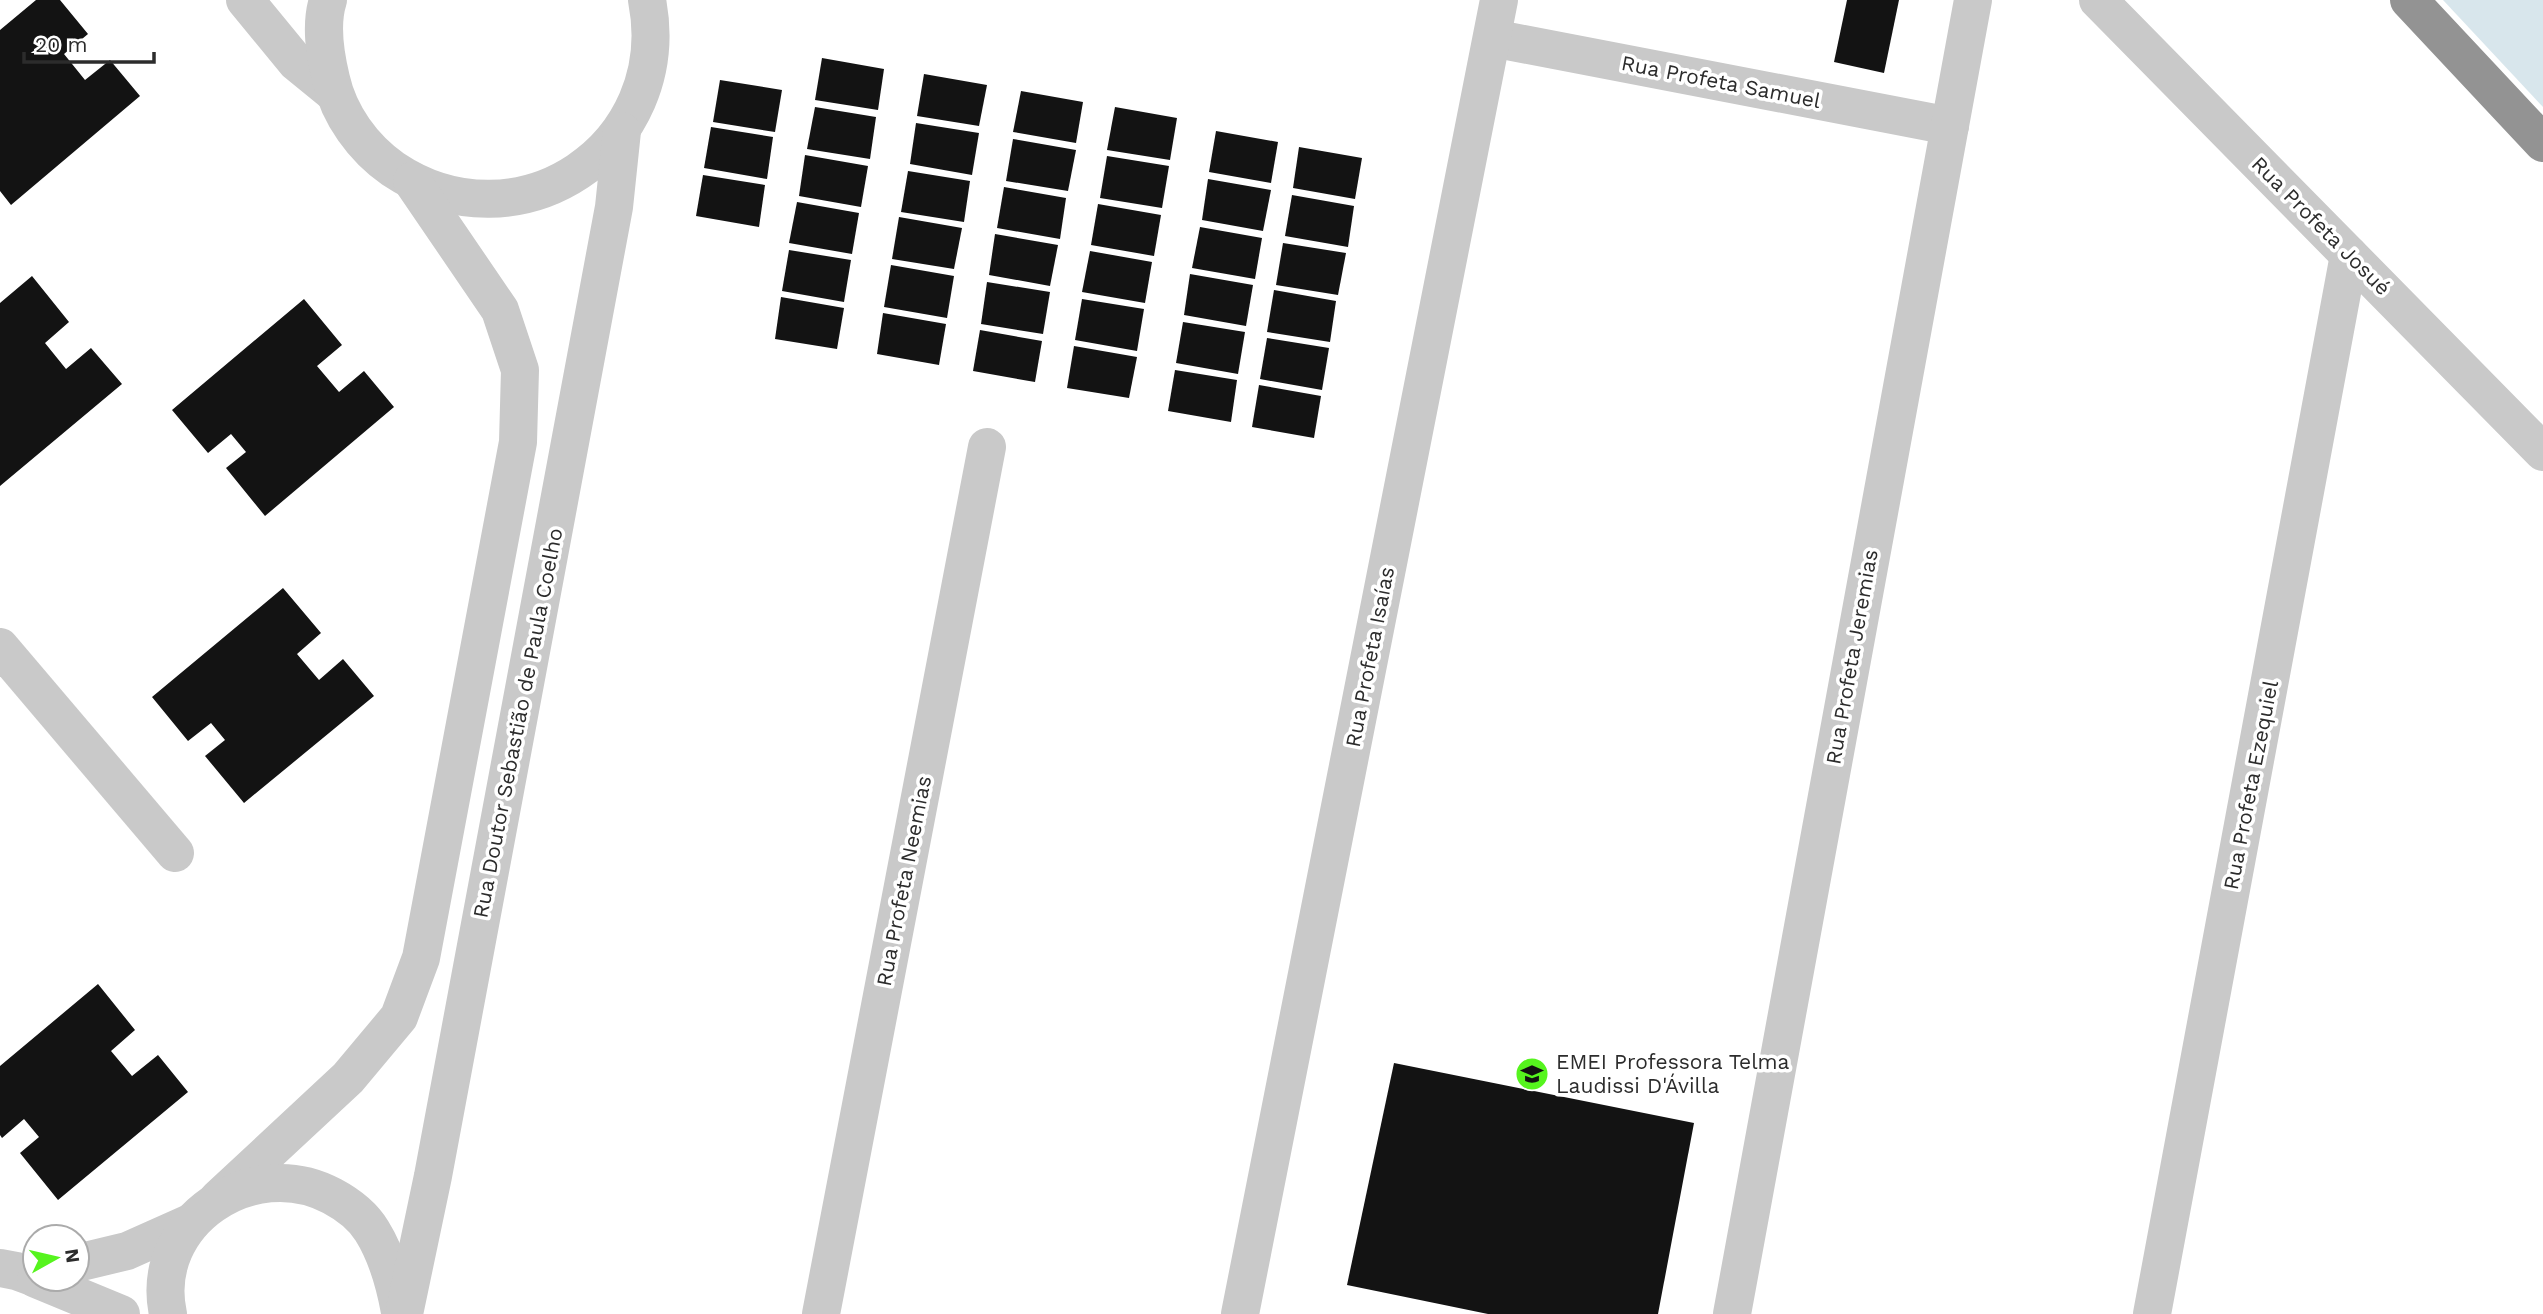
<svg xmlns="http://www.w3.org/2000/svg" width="2543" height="1314" viewBox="0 0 2543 1314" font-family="'Work Sans',sans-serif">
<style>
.green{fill:#d8e6ec}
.building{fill:#131313}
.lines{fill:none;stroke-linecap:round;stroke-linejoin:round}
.minor{stroke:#c9c9c9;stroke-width:38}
.highway{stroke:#939393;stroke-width:38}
.labels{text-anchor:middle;stroke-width:7;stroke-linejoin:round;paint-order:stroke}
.street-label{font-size:21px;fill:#2c2c2c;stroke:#fff}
.poi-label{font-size:21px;fill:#2c2c2c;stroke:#fff;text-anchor:start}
</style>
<rect width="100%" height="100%" fill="#fff"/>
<polygon class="green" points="2443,0 2543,0 2543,107"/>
<g class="building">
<polygon points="36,0 60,0 88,34 64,54 85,80 110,60 140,96 11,205 0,191 0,30"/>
<polygon points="1847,0 1899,0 1884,73 1834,62"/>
<polygon points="822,58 884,69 878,110 815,100"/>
<polygon points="924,74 987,85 979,126 917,116"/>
<polygon points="720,80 782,90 775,132 713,122"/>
<polygon points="1021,91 1083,102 1076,143 1013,132"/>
<polygon points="815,107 876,117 870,159 807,149"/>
<polygon points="1115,107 1177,118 1170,160 1107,150"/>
<polygon points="916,123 979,133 972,175 910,164"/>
<polygon points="711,127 773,137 767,179 704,168"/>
<polygon points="1216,131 1278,142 1271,183 1209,172"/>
<polygon points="1013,139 1076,150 1068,191 1006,181"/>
<polygon points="1299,147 1362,158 1355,199 1293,188"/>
<polygon points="805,155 868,166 861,207 799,196"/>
<polygon points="1107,156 1169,166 1162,208 1100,198"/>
<polygon points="908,171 970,181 964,222 901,212"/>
<polygon points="703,175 765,185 759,227 696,216"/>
<polygon points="1208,179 1271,190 1263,231 1202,220"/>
<polygon points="1004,187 1066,198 1060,239 997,228"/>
<polygon points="1292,195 1354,206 1348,247 1285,236"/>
<polygon points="797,202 859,213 852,254 789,243"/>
<polygon points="1098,204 1161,215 1154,256 1091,245"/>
<polygon points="899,217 962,228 954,269 892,259"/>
<polygon points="1200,227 1262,238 1255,279 1192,268"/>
<polygon points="995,234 1058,245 1050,286 989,275"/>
<polygon points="1283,243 1346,253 1338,295 1276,285"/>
<polygon points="789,250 851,260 844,302 782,291"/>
<polygon points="1090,251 1152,262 1145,303 1082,292"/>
<polygon points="891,265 954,276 947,318 884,307"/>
<polygon points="1190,274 1253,285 1246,326 1184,315"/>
<polygon points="32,276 69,322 45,343 66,369 91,348 122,384 0,486 0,303"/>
<polygon points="987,282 1050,292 1043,334 981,324"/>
<polygon points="1274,290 1336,301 1330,342 1267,332"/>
<polygon points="781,297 844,308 837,349 775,339"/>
<polygon points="304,299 342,345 317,366 339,392 364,371 394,407 265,516 226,468 246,452 231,434 208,453 172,410"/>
<polygon points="1082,299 1144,309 1137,351 1075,340"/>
<polygon points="883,313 946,324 939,365 877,354"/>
<polygon points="1183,322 1245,332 1238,374 1176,363"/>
<polygon points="980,330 1042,341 1035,382 973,371"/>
<polygon points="1267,338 1329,348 1322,390 1260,379"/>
<polygon points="1074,346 1137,357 1129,398 1067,388"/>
<polygon points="1175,370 1237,380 1231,422 1168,411"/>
<polygon points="1259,385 1321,396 1314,438 1252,427"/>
<polygon points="283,588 321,633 297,654 319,680 343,659 374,696 244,803 205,756 225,740 211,723 188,741 152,697"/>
<polygon points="98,984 135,1030 111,1051 132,1076 158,1055 188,1092 58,1200 20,1153 39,1137 24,1119 2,1138 0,1135 0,1066"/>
<polygon points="1394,1063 1694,1123 1658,1314 1488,1314 1347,1285"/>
</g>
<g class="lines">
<g class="minor">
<polyline points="245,0 296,62 334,93"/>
<path d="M 328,0 C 320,25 325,54 331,79 C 339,115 363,148 393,169 C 518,253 676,148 647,0"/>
<polyline points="2098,0 2543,452"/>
<polyline points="1492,38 1950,126"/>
<polyline points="0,647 175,853"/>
<polyline points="218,1199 348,1078 399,1017 421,958 518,442 520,370 500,310 412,181"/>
<polyline points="77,1263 127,1251 192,1222"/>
<polyline points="0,1268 16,1271 35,1278"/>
<polyline points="36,1279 121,1314"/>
<path d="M 168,1314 C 148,1222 252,1153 332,1196 C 347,1204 363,1216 372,1231 C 387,1255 395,1284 400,1312"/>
<polyline points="404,1314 433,1176 614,207 622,131"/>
<polyline points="821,1314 987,447"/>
<polyline points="1240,1314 1499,0"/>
<polyline points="1732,1314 1973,0"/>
<polyline points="2152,1314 2349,255"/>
</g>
<polyline class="highway" points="2409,0 2543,143"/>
</g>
<defs>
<symbol id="school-disc" viewBox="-11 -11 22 22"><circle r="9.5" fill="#56f41e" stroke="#fff"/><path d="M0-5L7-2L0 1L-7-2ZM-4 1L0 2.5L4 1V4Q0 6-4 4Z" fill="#111"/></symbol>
</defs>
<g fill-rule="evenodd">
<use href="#school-disc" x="1513" y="1055" width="38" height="38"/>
</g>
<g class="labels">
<g class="street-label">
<text transform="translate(1721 82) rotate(11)" y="7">Rua Profeta Samuel</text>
<text transform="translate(2321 226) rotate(45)" y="7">Rua Profeta Josué</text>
<text transform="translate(1370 657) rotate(-79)" y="7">Rua Profeta Isaías</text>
<text transform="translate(1852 657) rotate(-80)" y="7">Rua Profeta Jeremias</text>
<text transform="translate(518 723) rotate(-79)" y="7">Rua Doutor Sebastião de Paula Coelho</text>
<text transform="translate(2251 785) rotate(-79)" y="7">Rua Profeta Ezequiel</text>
<text transform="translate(904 881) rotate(-79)" y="7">Rua Profeta Neemias</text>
</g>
<g class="poi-label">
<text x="1556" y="1069">EMEI Professora Telma<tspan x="1556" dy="24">Laudissi D'Ávilla</tspan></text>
</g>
</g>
<g transform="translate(56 1258) rotate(82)"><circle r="33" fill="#ffffff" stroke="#ababab" stroke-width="2"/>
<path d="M0-5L12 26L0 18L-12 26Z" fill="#56f41e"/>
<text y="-10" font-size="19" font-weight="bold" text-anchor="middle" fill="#2c2c2c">N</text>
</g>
<path d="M24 52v10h130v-10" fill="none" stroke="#2c2c2c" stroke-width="3.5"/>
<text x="35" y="52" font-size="21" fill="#2c2c2c" stroke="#ffffff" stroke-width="5" paint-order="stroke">20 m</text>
</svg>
